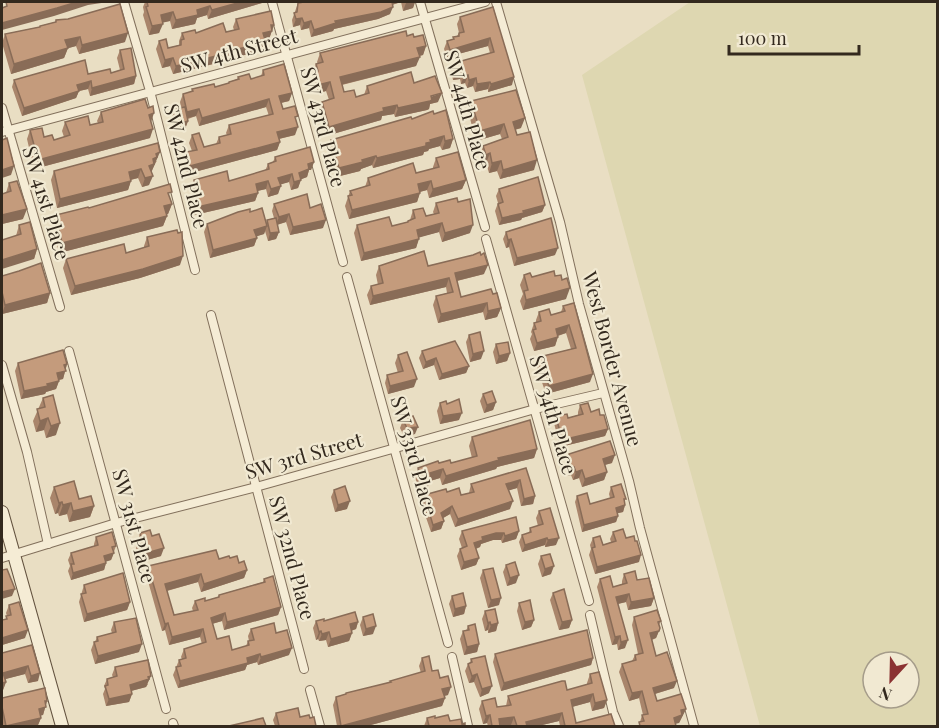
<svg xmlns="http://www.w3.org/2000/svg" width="939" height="728" viewBox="0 0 939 728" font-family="'Playfair Display',serif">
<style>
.farmland{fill:#ded7b1;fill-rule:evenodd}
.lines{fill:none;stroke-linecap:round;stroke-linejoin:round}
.street-casing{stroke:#82705c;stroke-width:10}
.secondary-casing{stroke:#63523f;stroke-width:14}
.street{stroke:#f5ecd5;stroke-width:8}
.secondary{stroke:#f5ecd5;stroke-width:12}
.wall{fill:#a9856b}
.shaded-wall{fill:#896c57}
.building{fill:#c49b7c;stroke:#896c57;stroke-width:1.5}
.labels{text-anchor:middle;stroke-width:4.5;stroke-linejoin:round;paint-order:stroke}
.street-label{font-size:20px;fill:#33291e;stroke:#f1e9d2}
</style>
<rect width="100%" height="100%" fill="#e9dec3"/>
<path class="farmland" d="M 690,2 L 937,2 L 937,726 L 760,726 L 582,75 ZM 873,662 L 909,662 L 909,698 L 873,698 Z"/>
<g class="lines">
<defs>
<g id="street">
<polyline points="124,2 150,91 195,270"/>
<polyline points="272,2 343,262"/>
<polyline points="420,2 485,227"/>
<polyline points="496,2 560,222 579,304 629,481 640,528 694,726"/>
<polyline points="2,108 60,307"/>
<polyline points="2,132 485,2"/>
<polyline points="486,239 589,601"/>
<polyline points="347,277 448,643"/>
<polyline points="211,315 304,669"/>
<polyline points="69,351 166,709"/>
<polyline points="2,365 27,452 48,544"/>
<polyline points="2,558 116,523 256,487 535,409 603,393"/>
<polyline points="590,615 613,712 619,726"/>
<polyline points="452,657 468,726"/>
<polyline points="310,690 320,726"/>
<polyline points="173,723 174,726"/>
</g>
<polyline id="secondary" points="2,512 62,726"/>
</defs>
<use href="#street" class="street-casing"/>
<use href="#secondary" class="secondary-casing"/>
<use href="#street" class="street"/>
<use href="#secondary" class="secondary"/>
</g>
<g class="wall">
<polygon points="145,2 262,2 262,3 208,19 207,15 197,18 195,24 172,29 170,21 162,22 159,33 149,35 143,15 144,12 143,7"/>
<polygon points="304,2 415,2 413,8 403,11 401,2 392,5 390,14 378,19 334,29 333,31 311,37 309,28 301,30 300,25 293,27 292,20 298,3"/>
<polygon points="493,7 512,85 488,92 488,89 475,92 473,86 467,88 465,83 461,84 460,79 453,80 451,71 454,63 490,53 488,46 447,57 444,49 447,41 453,39 453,37 457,36 459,33 457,24 460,17"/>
<polygon points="236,19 274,25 269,39 265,40 263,51 217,61 217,63 173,74 170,66 162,68 156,49 159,41 168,48 179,45 179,41 182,33 226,32 234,30 233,27"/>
<polygon points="56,20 125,42 79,54 76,46 68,48 64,58 11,74 2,43 5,34 39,27 40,26 55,22"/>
<polygon points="407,36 414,37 426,46 423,55 419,56 416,66 342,85 344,92 356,97 364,95 367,86 414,83 438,102 430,104 429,109 427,110 395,117 394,114 382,116 381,120 326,136 319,111 322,102 329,100 326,91 315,94 311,81 313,75 313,73 316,64 318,64 317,62 320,53"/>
<polygon points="120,50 136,76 134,84 90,96 88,89 79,91 76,98 22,116 12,87 14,80 111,73 120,70 117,58"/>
<polygon points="263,70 292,93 289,101 281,103 283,109 296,120 295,135 279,139 280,142 277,150 187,174 184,160 186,152 192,151 189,143 192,135 204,147 216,144 219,137 227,135 226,133 229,125 269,116 266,107 199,126 196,116 188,119 188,121 185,129 175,131 172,117 175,109 181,108 180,102 183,94 191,92 192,89 215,87 228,84 229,82 237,79 238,77 251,79 261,76"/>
<polygon points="471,101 521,128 515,130 534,170 500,179 497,171 489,173 486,163 482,164 480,156 483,146 502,139 500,134 476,141 468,111"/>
<polygon points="101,112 151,122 150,138 34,169 27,139 30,130 44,137 54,140 64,137 62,131 65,122 90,125 98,123 97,121"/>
<polygon points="434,114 453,139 450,148 442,150 440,146 429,149 428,151 424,152 423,155 373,168 372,165 361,169 360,171 336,177 327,149 331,140"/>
<polygon points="275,157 314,162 311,170 309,170 307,177 301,179 298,188 291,190 289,182 280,184 278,194 268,197 266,189 257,191 258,193 255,201 190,216 188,207 191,199 193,198 191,188 194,180 229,181 265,171 268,164 273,162"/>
<polygon points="436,158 466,180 462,189 429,198 427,190 420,192 417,202 349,219 345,206 350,191 365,187 368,178 416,173 433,169 433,167"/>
<polygon points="157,161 156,162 151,172 149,185 142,187 138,178 131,180 128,190 57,208 51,180 54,171"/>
<polygon points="9,183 23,219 2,224 2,194 6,193"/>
<polygon points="499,189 545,205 542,212 522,218 521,220 499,225 495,211 498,203 496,196"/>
<polygon points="170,198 172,204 168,214 166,214 167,216 163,226 59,253 52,225 56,215 89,208"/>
<polygon points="436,203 470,233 442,242 439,232 419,237 416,248 361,261 354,233 357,225 392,226 407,222 408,221 410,220 413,210 426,216 434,214 433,212"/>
<polygon points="274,204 310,208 323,228 290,235 286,222 277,225 279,232 276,239 268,241 265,231 264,234 256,236 257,238 254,246 210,258 204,232 207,224 250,212 266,223 267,220 274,218 272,211"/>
<polygon points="19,225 37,249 34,259 16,236"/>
<polygon points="506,232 555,255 514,266 509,247 506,248 503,239"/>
<polygon points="147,237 180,265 140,278 71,295 63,268 66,259 126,253 144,248 144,246"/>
<polygon points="379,266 428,266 484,274 457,281 461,297 493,294 501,308 497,317 485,320 483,312 438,323 433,305 436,296 447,293 446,287 370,305 367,295 371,286 378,285 376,275"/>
<polygon points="524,275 532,277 555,276 566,299 523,310 520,301 523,294 520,285"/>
<polygon points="2,276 50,293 47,303 2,314"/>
<polygon points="563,306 590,382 546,394 536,365 539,357 571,349 566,333 558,336 555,346 534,351 530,339 532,334 531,332 534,323 536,323 536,320 539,312 551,315 561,312"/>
<polygon points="469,335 481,359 470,362 466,342"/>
<polygon points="496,344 510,353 507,361 496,364 493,352"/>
<polygon points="422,351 469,366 466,373 439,380 434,365 423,369 419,358"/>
<polygon points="398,355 414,387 388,394 385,383 387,375 398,373 395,363"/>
<polygon points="18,363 67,364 63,379 58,380 59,381 56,389 46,392 45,394 21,399 15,371"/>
<polygon points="483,394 496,402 493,410 484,413 480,401"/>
<polygon points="43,398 56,435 46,438 44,430 36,432 33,421"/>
<polygon points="440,403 447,404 459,420 440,424 437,411"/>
<polygon points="580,405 591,412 600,415 608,429 605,436 560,447 554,423 556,416 568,418 578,415 578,412"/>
<polygon points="403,420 415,434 404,436 400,428"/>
<polygon points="472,437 537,449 534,458 497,467 496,469 442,485 440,478 430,481 428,486 419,490 415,477 418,468 439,463 451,463 472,458 469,446"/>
<polygon points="569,454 612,463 605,465 607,472 604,480 582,487 579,478 573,480 571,475 568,476 566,462"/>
<polygon points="526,468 535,496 533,504 521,506 517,488 509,490 510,509 455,527 450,514 443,518 444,521 441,529 431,532 421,503 424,495 447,492 461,495 469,493 471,484"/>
<polygon points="54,487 94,506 90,517 69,522 67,514 59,516 58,513 55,514 50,498"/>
<polygon points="611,487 624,502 625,505 623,512 618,513 618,516 616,522 582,532 575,502 577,496 590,504 610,498 609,494"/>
<polygon points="334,490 347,509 335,512 331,497"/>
<polygon points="539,511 556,545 545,547 545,545 522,552 519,542 522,535 529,533 530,528 538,526 536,518"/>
<polygon points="462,531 519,531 516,539 502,543 501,540 493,540 481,544 480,547 476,549 479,558 476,565 461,570 457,556 460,549 462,548 459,539"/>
<polygon points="613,532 626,538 639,562 595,574 589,555 591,549 590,545 593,538 603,545 611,542 610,539"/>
<polygon points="140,533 161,556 140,562 136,548"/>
<polygon points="96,537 116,546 111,560 106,561 106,563 104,570 71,580 68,571 70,566 68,560 71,553 94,546 94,544"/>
<polygon points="541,556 551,574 542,577 538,564"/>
<polygon points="230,558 239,563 247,570 244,578 201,592 198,582 167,591 174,615 193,611 192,608 195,601 205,601 218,597 219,595 263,582 264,579 281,607 278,615 224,630 222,621 212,624 217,639 232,650 246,646 248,641 249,641 248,636 251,629 276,633 289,655 258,665 257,662 247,665 245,670 178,688 173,675 179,660 182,659 181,657 184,649 202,644 200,637 169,645 165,630 162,631 146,574 148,566"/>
<polygon points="506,565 516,583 507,586 503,572"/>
<polygon points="483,570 499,605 488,608 480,578"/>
<polygon points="624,574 637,580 654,598 651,606 628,610 626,602 618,604 625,648 618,650 617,644 612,645 597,587 600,579 613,587 622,584 622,581"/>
<polygon points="84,585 130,602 127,610 84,622 79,602"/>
<polygon points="553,593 572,620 569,628 559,630 550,600"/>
<polygon points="452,596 466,606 464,614 453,617 449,604"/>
<polygon points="519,603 534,620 531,627 522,630 517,611"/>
<polygon points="9,605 25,638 2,645 2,620 5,620 7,616 6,613"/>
<polygon points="485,611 498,623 496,631 488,633 488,630 485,631 482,619"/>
<polygon points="363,617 373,634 363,636 360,625"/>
<polygon points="634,617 661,621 659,625 660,628 656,638 652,640 656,656 674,688 655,694 657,701 686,709 679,723 640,722 642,715 643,715 639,698 629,701 619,672 622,664 632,661 635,655 638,654 632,625"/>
<polygon points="316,621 324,621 358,622 356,629 351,631 352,633 349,641 328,647 326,640 319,641 318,639 316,640 313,628"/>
<polygon points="114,622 139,652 95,664 91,650 94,642 95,642 97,637 112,633 111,630"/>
<polygon points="468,626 479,644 477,652 464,655 460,639 463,631 466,631"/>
<polygon points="32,645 38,681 28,683 25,674 5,679 6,682 3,690 2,690 2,653"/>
<polygon points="495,654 593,658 591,665 501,691 493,662"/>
<polygon points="422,658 432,671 440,678 448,695 444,696 445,698 442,706 367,726 337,726 333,705 336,697 345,695 346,693 390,683 390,681 421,673 419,666"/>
<polygon points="471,659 489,693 480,697 474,682 469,683 465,671 468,664 470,663"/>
<polygon points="115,667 148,684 146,687 131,691 132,694 129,702 106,706 103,694 105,689 104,686 107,679 113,677 112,675"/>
<polygon points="590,674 607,700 604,708 592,711 590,702 572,707 576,723 615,726 560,726 559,721 538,726 512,726 511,725 500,726 488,726 487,723 483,724 479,709 482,701 497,707 506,706 508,696 567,690 587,685 587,683"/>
<polygon points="2,698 47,701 43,715 40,715 41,718 38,725 34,726 2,726"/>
<polygon points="276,713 310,718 316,726 275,726 273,720"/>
<polygon points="427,718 435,718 462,724 465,726 424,726"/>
</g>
<g class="shaded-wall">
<polygon points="77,2 108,2 88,5 54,16 2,30 2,23"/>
<polygon points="241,2 262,2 262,3 208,19 212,10"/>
<polygon points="390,2 401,2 388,6"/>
<polygon points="411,2 415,2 413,8 403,11 406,3"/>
<polygon points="210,6 207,15 197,18 195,24 172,29 176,20 197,10"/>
<polygon points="393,7 390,14 378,19 334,29 333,31 311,37 314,30 335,21"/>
<polygon points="173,12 170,21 157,24 161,15"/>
<polygon points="302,18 300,25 293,27 296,19"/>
<polygon points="311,21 309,28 301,30 304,23"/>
<polygon points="163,24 159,33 149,35 152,26"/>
<polygon points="271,25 274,25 269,39 260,41 263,33"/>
<polygon points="128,33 125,42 79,54 82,45"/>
<polygon points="80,37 76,46 62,50 65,40"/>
<polygon points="490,38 488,46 447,57 450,50"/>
<polygon points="266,43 263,51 217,61 217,63 173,74 176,66 219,53"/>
<polygon points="426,46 423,55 414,57 417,48"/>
<polygon points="68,48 64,58 11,74 14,64"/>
<polygon points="420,57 416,66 336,86 340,77"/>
<polygon points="173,58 170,66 162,68 165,60"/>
<polygon points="462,71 460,79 453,80 456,73"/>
<polygon points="468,75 465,83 461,84 464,76"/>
<polygon points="136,76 134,84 90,96 92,88"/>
<polygon points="514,77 512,85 488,92 491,84"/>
<polygon points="476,78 473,86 467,88 469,80"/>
<polygon points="91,81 88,89 79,91 76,98 22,116 24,108 77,85"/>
<polygon points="330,82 326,91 315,94 318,85"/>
<polygon points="490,82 488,89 475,92 477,84"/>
<polygon points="292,93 289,101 276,104 279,96"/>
<polygon points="442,93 438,102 430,104 429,109 427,110 395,117 398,108"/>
<polygon points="269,99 266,107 199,126 202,118"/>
<polygon points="397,105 394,114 382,116 381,120 326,136 329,127 383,108"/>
<polygon points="199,109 196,116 184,119 187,112"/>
<polygon points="154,113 151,122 145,124 149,115"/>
<polygon points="525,118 521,128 509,131 513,122"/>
<polygon points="188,121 185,129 175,131 178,124"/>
<polygon points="504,124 500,134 476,141 480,131"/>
<polygon points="298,127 295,135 274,140 277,132"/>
<polygon points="153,129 150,138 34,169 38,160"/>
<polygon points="444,136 440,146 429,149 428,151 424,152 423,155 373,168 377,158 426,143 430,140"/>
<polygon points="453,139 450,148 442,150 445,141"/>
<polygon points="280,142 277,150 187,174 190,166"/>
<polygon points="160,152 151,173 146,174 153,159 156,154"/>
<polygon points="490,153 486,163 482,164 486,155"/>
<polygon points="376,156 372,165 361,169 360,171 336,177 339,168"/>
<polygon points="537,160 534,170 500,179 503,170"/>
<polygon points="501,161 497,171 489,173 492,163"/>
<polygon points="314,162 311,170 309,170 307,177 297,181 299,173 308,164"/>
<polygon points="14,166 11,175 2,178 2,170"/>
<polygon points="141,169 138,178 125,181 129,172"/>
<polygon points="292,174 289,182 276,186 278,178"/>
<polygon points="153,176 149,185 142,187 145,178"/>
<polygon points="301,180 298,188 291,190 294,182"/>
<polygon points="466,180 462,189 429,198 433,189"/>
<polygon points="131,181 128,190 57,208 60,199"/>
<polygon points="268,181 266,189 253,192 256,184"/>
<polygon points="431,181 427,190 415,193 418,184"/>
<polygon points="281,186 278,194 268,197 271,189"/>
<polygon points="258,193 255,201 190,216 193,208"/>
<polygon points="420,193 417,202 349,219 352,210"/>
<polygon points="172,204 168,214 161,216 164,206"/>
<polygon points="545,205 542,212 522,218 521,220 499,225 502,218"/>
<polygon points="27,209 23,219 2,224 2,215"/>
<polygon points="289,214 286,222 276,225 279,217"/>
<polygon points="167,216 163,226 59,253 62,243"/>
<polygon points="326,220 323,228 290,235 293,227"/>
<polygon points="442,223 439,232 414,239 417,230"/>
<polygon points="473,225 470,233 442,242 445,233"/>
<polygon points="267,226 264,234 252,238 254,230"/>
<polygon points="279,232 276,239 268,241 270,233"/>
<polygon points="257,238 254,246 210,258 213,250"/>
<polygon points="419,239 416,248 361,261 364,253"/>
<polygon points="511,239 509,247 506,248 508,240"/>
<polygon points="558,248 555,255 514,266 517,258"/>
<polygon points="37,249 34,259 2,269 2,260"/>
<polygon points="183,256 180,265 140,278 71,295 75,286"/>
<polygon points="488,265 484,274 452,282 455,273"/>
<polygon points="449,278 446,287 370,305 373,296"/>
<polygon points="570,288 566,299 523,310 526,300"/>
<polygon points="50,293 47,303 2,314 5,305"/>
<polygon points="487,303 483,312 438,323 441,314"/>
<polygon points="501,308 497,317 485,320 488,311"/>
<polygon points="569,325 566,333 553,337 556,329"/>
<polygon points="558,337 555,346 534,351 537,343"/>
<polygon points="484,351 481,359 470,362 473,354"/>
<polygon points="510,353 507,361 496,364 499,356"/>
<polygon points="436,358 434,365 423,369 426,362"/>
<polygon points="67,364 63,379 54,381 57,373 64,365"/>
<polygon points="469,366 466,373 439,380 442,374"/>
<polygon points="593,374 590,382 546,394 549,386"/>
<polygon points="417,379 414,387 388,394 390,386"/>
<polygon points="59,381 56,389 46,392 45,394 21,399 24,391"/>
<polygon points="496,402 493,410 484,413 487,405"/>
<polygon points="462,413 459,420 440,424 443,416"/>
<polygon points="48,418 44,430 36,432 40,421"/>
<polygon points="60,423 56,435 46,438 51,426"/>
<polygon points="418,427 415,434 404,436 407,428"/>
<polygon points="608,429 605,436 560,447 562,440"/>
<polygon points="537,449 534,458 497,467 496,469 442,485 446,476 498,458"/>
<polygon points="615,455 612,463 600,466 603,459"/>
<polygon points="574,467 571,475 568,476 571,468"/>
<polygon points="443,469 440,478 430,481 428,486 419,490 422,480 430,473"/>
<polygon points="582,470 579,478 573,480 576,472"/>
<polygon points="607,472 604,480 582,487 585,479"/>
<polygon points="520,480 517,488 504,492 506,484"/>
<polygon points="535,496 533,504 521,506 524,499"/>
<polygon points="350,501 347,509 335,512 338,505"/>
<polygon points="513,501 510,509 455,527 458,519"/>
<polygon points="62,502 58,513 55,514 59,503"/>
<polygon points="71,503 67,514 59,516 63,505"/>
<polygon points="625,505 623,512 614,514 616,508"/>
<polygon points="94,506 90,517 69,522 73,511"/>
<polygon points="452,506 450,514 438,521 441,513"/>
<polygon points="618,516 616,522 582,532 584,525"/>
<polygon points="444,521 441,529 431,532 433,525"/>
<polygon points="519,531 516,539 502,543 505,536"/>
<polygon points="496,533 504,533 501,540 493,540 481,544 480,547 471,550 474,543 482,537"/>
<polygon points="547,538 545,545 522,552 525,545"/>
<polygon points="559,538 556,545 545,547 548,540"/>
<polygon points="164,548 161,556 140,562 143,554"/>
<polygon points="114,553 111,560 102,563 104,556"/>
<polygon points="641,555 639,562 595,574 597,567"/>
<polygon points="479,558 476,565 461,570 464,562"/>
<polygon points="106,563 104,570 71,580 73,573"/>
<polygon points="554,566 551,574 542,577 545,569"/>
<polygon points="247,570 244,578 201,592 204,584"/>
<polygon points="201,574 198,582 162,592 165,584"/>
<polygon points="519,575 516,583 507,586 510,578"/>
<polygon points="15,589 12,596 2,599 2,592"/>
<polygon points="629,594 626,602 613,605 616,597"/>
<polygon points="501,598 499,605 488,608 491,600"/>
<polygon points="654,598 651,606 628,610 631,602"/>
<polygon points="130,602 127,610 84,622 87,614"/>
<polygon points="466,606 464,614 453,617 455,609"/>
<polygon points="281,607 278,615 224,630 227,622"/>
<polygon points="225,613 222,621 208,625 211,618"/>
<polygon points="534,620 531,627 522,630 525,622"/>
<polygon points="572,620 569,628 559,630 562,622"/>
<polygon points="358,622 356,629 347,632 350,624"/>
<polygon points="490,622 488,630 485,631 488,623"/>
<polygon points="168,623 165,630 162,631 165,624"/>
<polygon points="498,623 496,631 488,633 491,625"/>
<polygon points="376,626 373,634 363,636 366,629"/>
<polygon points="203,629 200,637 169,645 172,637"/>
<polygon points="28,630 25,638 2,645 2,638"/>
<polygon points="321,631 318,639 316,640 319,632"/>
<polygon points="659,631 656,638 647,641 650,633"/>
<polygon points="329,632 326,640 319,641 322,634"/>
<polygon points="352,633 349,641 328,647 331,639"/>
<polygon points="620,636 617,644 612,645 615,637"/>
<polygon points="628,640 625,648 618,650 621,642"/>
<polygon points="142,644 139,652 95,664 98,656"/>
<polygon points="479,644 477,652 464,655 467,647"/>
<polygon points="292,648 289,655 258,665 261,657"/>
<polygon points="260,654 257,662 247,665 245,670 178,688 180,681"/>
<polygon points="593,658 591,665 501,691 504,683"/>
<polygon points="28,666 25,674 2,680 3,673"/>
<polygon points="40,673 38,681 28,683 31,676"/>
<polygon points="477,674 474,682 469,683 472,676"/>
<polygon points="151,676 146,687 127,692 130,685"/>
<polygon points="677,681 674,688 651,695 653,688"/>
<polygon points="6,682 3,690 2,690 2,683"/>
<polygon points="492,686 489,693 480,697 482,689"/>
<polygon points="451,687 448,695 439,697 442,689"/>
<polygon points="642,691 639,698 629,701 632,693"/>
<polygon points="132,694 129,702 106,706 109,699"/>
<polygon points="593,694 590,702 568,708 571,700"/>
<polygon points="445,698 442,706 367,726 341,726"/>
<polygon points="607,700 604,708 592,711 595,703"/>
<polygon points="45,701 47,701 43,715 36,717 39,709"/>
<polygon points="686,709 679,723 671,725 674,718 681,710"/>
<polygon points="562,713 559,721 538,726 524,726 526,722"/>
<polygon points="490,715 487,723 483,724 486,716"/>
<polygon points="514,717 511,725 500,726 499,719"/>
<polygon points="41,718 38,725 34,726 7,726"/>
</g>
<g class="building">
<polygon points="6,2 77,2 57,8 2,23 2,8 7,6"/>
<polygon points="147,2 241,2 212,10 210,6 197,10 198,15 176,20 173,12 161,15 163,24 152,26 146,7 148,6"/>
<polygon points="304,2 392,2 393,7 381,12 335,21 336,23 314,30 311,21 304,23 302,18 296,19 294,13 297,12 298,3"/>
<polygon points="120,4 128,33 82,45 80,37 65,40 68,48 14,64 5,34 40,27 40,26 56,22 56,20 68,19"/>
<polygon points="493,7 514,77 491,84 490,82 477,84 476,78 469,80 468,75 464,76 462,71 456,73 454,63 494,52 490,38 450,50 447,41 454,39 453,37 459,36 459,33 464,32 460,17"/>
<polygon points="271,11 274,25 271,25 272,31 263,33 266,43 219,53 220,55 176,66 173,58 165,60 159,41 166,39 168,48 181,45 181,40 184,39 182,33 195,30 196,33 223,23 226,32 239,29 236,19"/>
<polygon points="406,31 407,36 413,34 414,37 423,35 426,46 417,48 420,57 340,77 344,92 354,90 356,97 369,93 367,86 411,72 414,83 435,76 442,93 431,96 432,100 430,101 398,108 397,105 383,108 384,111 329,127 322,102 334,98 330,82 318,85 314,72 318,71 316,64 323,62 320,53"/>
<polygon points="131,48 136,76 92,88 91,81 77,85 79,91 24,108 14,80 85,60 88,74 110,69 111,73 124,69 120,50"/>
<polygon points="284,64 292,93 279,96 283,109 295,106 298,116 295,117 298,127 277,132 280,142 190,166 186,152 197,150 192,135 199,133 204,147 220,143 219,137 231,134 229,125 273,114 269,99 202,118 199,109 187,112 183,94 193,91 192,89 214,84 215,87 229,83 229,82 239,79 238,77 249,74 251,79 264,75 263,70"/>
<polygon points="516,90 525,118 513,122 517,135 530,132 537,160 503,170 501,161 492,163 490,153 486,155 483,146 508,137 504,124 480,131 471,101"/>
<polygon points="145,99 148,108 153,106 154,113 149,115 153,129 38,160 30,130 42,128 44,137 52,135 54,140 70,135 65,122 88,116 90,125 103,122 101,112"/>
<polygon points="185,107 188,121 178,124 175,109"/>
<polygon points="446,110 453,139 445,141 444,136 430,140 431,142 426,143 426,146 377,158 376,156 362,160 363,162 339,168 331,140 411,117 412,119 433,111 434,114"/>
<polygon points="7,138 14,166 2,170 2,140"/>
<polygon points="158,143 160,152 156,154 157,157 153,159 154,164 149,166 153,176 145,178 141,169 129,172 131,181 60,199 54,171"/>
<polygon points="310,147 314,162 308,164 309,169 299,173 301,180 294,182 292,174 278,178 281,186 271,189 268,181 256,184 258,193 193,208 191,199 197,197 194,180 227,171 229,181 246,176 269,169 268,164 276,161 275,157"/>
<polygon points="458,152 466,180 433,189 431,181 418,184 420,193 352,210 348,196 352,195 350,191 370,185 368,178 413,163 416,173 439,167 436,158"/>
<polygon points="538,177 545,205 523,211 524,213 502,218 498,204 503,202 499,189"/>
<polygon points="17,181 27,209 2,215 2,194 11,191 9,183"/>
<polygon points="170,184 172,192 168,193 172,204 164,206 167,216 62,243 56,215 88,207 89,208"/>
<polygon points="307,194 310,208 321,204 326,220 293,227 289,214 279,217 274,204"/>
<polygon points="457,198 458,202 470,199 473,225 445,233 442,223 417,230 419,239 364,253 357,225 389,217 392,226 408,222 408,221 415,218 413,210 423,208 426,216 439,213 436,203"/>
<polygon points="262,208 267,226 254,230 257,238 213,250 207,224 238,212 250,209 250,212"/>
<polygon points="276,218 279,232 270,233 267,220"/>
<polygon points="551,218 558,248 517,258 511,239 508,240 506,232"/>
<polygon points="30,222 37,249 2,260 2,240 21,234 19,225"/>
<polygon points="177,230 178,233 182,232 183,256 143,269 75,286 66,259 124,244 126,253 149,246 147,237"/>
<polygon points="424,251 428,266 473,255 480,252 481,255 484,253 488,265 455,273 461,297 491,289 493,294 497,293 501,308 488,311 487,303 441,314 436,296 453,292 449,278 373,296 371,286 383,283 379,266"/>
<polygon points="41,263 50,293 5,305 2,292 2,276 19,271"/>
<polygon points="554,271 555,276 561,275 562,280 567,278 570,288 526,300 524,291 528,290 524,275 530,273 532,277"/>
<polygon points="574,303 593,374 549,386 539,357 576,348 569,325 556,329 558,337 537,343 533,330 536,329 534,323 541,321 539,312 549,309 551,315 565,311 563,306"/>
<polygon points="480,332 484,351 473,354 469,335"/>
<polygon points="455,341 469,366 442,374 436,358 426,362 422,351"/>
<polygon points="508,342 510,353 499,356 496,344"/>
<polygon points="63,350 67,364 64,365 66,371 57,373 59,381 47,384 48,386 24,391 18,363"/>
<polygon points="407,352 417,379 390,386 387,375 403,371 398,355"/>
<polygon points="492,391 496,402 487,405 483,394"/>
<polygon points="53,395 60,423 51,426 48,418 40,421 37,409 45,407 43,398"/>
<polygon points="459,399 462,413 443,416 440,403 446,401 447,404"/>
<polygon points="588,403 591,412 599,409 600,415 604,415 608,429 562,440 556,416 567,414 568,418 583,414 580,405"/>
<polygon points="413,416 418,427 407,428 403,420"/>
<polygon points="530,420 537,449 498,458 499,460 446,476 443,469 430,473 431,477 422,480 418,468 438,461 439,463 450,460 451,463 477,456 472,437"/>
<polygon points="610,441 615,455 603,459 607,472 585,479 582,470 576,472 574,467 571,468 569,454"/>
<polygon points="526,468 535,496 524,499 520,480 506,484 513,501 458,519 452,506 441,513 444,521 433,525 424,495 446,489 447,492 459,488 461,495 474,492 471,484"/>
<polygon points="74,481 79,499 91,496 94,506 73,511 71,503 63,505 62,502 59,503 54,487"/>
<polygon points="621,484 626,499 624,499 625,505 616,508 618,516 584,525 577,496 587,493 590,504 614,497 611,487"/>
<polygon points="345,486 350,501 338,505 334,490"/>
<polygon points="550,508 559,538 548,540 547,538 525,545 522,535 531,532 530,528 543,524 539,511"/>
<polygon points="516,517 519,531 505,536 504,533 496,533 482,537 483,540 474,543 479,558 464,562 460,549 467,546 462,531"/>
<polygon points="623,529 626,538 634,536 635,541 637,541 641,555 597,567 592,548 595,547 593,538 600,536 603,545 616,541 613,532"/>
<polygon points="150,530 152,536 159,534 164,548 143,554 139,540 142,540 140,533"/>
<polygon points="112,532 116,546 112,547 114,553 104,556 106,563 73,573 71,564 74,564 71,553 98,545 96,537"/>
<polygon points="216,550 219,559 229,556 230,558 237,556 239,563 244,561 247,570 204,584 201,574 165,584 174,615 198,610 195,601 205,598 205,601 219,597 219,595 265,582 264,579 273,576 281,607 227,622 225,613 211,618 217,639 229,636 232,650 249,645 248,641 254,640 251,629 274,623 276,633 287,630 292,648 261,657 260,654 247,658 248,663 180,681 176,667 181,666 179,660 186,658 184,649 206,642 203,629 172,637 168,623 165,624 148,566"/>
<polygon points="550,554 554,566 545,569 541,556"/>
<polygon points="515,562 519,575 510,578 506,565"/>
<polygon points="493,568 501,598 491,600 483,570"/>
<polygon points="7,569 15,589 2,592 2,570"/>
<polygon points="635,571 637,580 649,578 654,598 631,602 629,594 616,597 628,640 621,642 620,636 615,637 600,579 610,576 613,587 627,583 624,574"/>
<polygon points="123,573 130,602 87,614 81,594 86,593 84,585"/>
<polygon points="564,589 572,620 562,622 553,593"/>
<polygon points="463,593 466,606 455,609 452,596"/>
<polygon points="530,600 534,620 525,622 519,603"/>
<polygon points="19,602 28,630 2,638 2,620 7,619 6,616 11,615 9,605"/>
<polygon points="495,609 498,623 491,625 490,622 488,623 485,611"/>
<polygon points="657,610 661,621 658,622 660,628 659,631 650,633 656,656 667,652 677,681 653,688 657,701 681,694 686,709 681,710 682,715 674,718 676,726 640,726 639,722 644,721 642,715 648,714 642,691 632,693 622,664 636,660 635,655 643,653 634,617"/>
<polygon points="355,612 358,622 350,624 352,633 331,639 329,632 322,634 321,631 319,632 316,621 324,619 324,621"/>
<polygon points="373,614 376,626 366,629 363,617"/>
<polygon points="136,618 142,644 98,656 94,642 98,641 97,637 116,632 114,622"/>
<polygon points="475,624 479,644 467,647 463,631 469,630 468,626"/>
<polygon points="587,630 593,658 504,683 495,654"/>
<polygon points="32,645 40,673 31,676 28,666 3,673 6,682 2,683 2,653"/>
<polygon points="429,656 432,671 438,670 440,678 448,676 451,687 442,689 445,698 341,726 336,697 346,694 346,693 391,682 390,681 425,671 422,658"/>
<polygon points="485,656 492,686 482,689 477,674 472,676 468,664 472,662 471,659"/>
<polygon points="148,660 151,676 148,677 149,679 130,685 132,694 109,699 105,686 108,685 107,679 117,676 115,667"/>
<polygon points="599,672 607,700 595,703 593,694 571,700 576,723 611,714 615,726 565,726 562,713 526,722 527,726 517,726 514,717 499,719 500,726 492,726 490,715 486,716 482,701 495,698 497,707 511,705 508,696 562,681 565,681 567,690 592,683 590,674"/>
<polygon points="45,688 47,701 45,701 46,707 39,709 41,718 6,726 2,707 2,698"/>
<polygon points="298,708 300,717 309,715 310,718 314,717 316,726 279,726 276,713"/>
<polygon points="448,715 450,721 461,719 462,724 465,723 465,726 429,726 427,718 435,716 435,718"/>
<polygon points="263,718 266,726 229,726"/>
</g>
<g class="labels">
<g class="street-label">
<text transform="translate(239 51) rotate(-15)" y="7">SW 4th Street</text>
<text transform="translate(467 110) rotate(74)" y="7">SW 44th Place</text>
<text transform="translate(323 127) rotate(75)" y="7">SW 43rd Place</text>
<text transform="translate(186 166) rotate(76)" y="7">SW 42nd Place</text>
<text transform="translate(46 203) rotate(73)" y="7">SW 41st Place</text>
<text transform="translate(612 359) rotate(75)" y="7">West Border Avenue</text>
<text transform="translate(553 415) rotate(74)" y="7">SW 34th Place</text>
<text transform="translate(304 456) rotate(-16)" y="7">SW 3rd Street</text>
<text transform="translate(414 456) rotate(74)" y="7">SW 33rd Place</text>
<text transform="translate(134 526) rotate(75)" y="7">SW 31st Place</text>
<text transform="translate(292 558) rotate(75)" y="7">SW 32nd Place</text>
</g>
</g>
<rect width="939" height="728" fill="none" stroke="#33291e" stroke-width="6"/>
<g transform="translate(891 680) rotate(202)"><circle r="28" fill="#f1e9d2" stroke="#a59c8a" stroke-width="1.5"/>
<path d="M0-4.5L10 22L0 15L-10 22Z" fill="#8b3232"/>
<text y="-9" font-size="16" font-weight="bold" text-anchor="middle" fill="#33291e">N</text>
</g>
<path d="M729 45v9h130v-9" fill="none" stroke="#33291e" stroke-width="3"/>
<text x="738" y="45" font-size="18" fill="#33291e" stroke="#f1e9d2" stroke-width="4.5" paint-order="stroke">100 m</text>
</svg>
